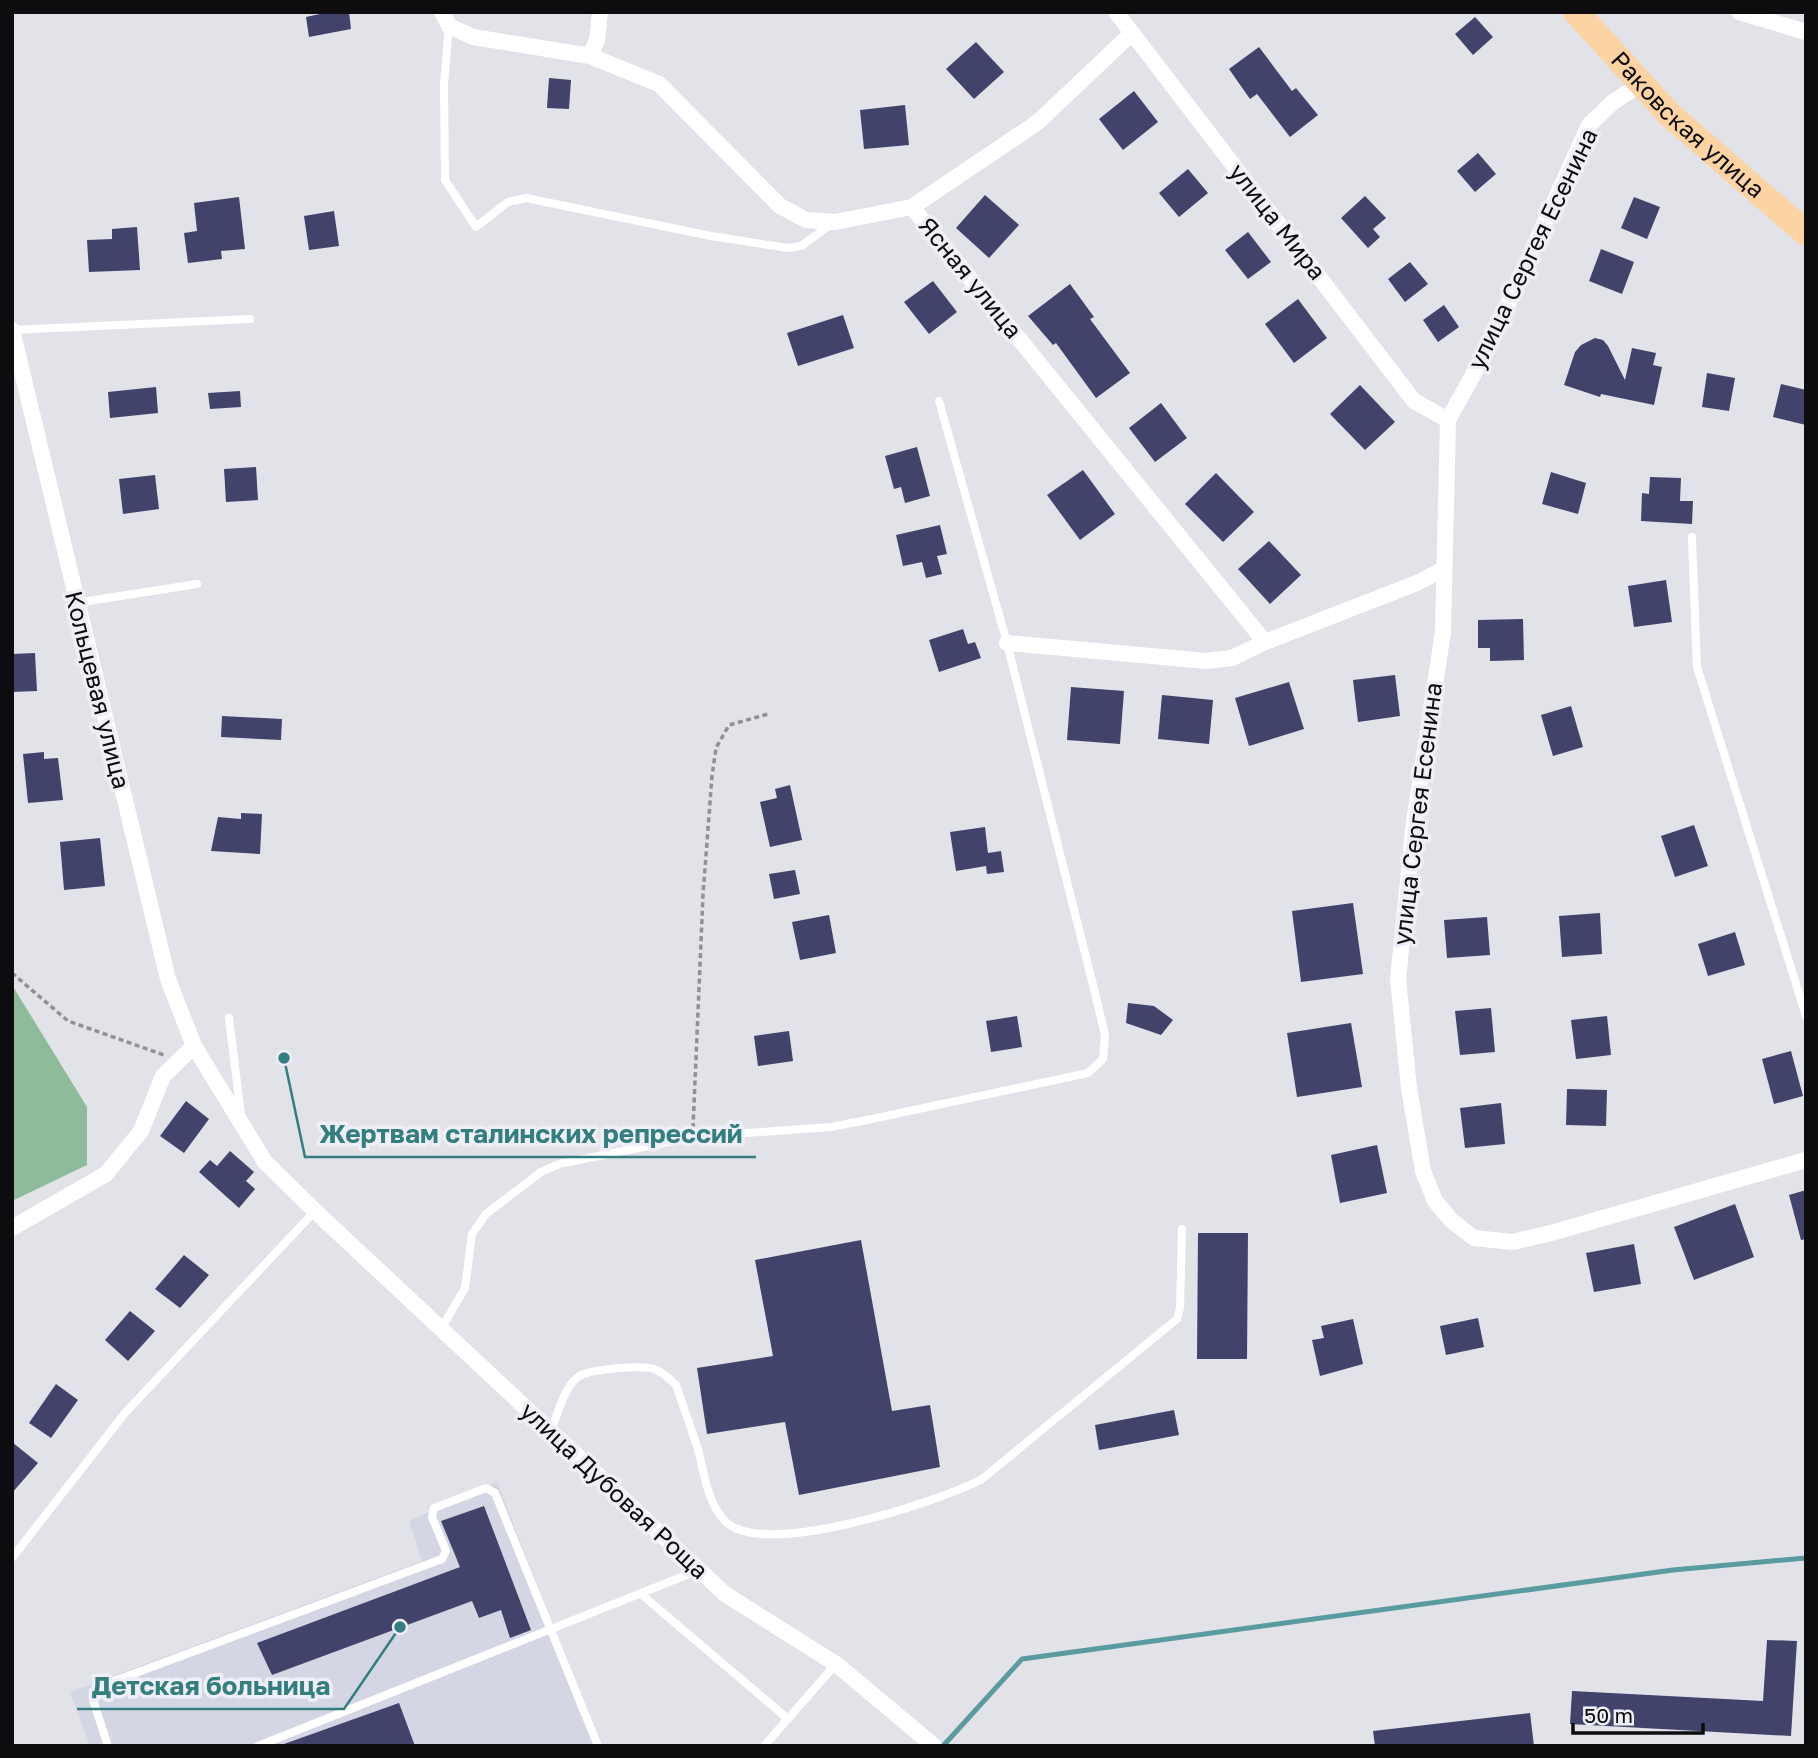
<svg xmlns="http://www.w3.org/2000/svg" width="1818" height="1758" viewBox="0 0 1818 1758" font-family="'Golos Text',sans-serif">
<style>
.built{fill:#d5d6e4}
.forest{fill:#8ebb99}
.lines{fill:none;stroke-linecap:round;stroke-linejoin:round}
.stream{stroke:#5a9b9f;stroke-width:5}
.building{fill:#41436b}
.path{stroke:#909095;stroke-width:3.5;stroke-dasharray:5 3.5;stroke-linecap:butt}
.service{stroke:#fff;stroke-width:8}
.minor{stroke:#fff;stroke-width:16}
.primary{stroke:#fcd4a3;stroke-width:26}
.labels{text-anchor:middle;stroke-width:7;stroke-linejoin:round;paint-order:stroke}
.street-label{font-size:24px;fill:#0d0d0f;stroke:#eff0f7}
.leader{fill:none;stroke:#357e7f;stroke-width:2.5}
.callout-dot{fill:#357e7f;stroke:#eff0f7;stroke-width:2.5}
.callout-label{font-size:26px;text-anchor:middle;font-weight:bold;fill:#357e7f;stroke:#eff0f7;stroke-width:7;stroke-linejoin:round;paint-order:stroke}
</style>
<rect width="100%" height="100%" fill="#e2e2e9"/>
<polygon class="built" points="497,1482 600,1746 90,1746 70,1692 422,1561 409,1521"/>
<polygon class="forest" points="12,985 87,1107 87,1165 12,1201"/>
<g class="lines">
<polyline class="stream" points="943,1746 1022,1659 1673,1570 1806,1558"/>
</g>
<g class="building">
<polygon points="329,12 349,12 351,29 309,37 306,17"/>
<polygon points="1475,17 1493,37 1473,55 1455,34"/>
<polygon points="976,42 1004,72 974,99 946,69"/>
<polygon points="1259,47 1292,91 1296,88 1318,115 1290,137 1257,94 1250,99 1229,69"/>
<polygon points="549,78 571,80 569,109 547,108"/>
<polygon points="1134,91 1158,122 1123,150 1099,119"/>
<polygon points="905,105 909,145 864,149 860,110"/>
<polygon points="1478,153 1496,174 1475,192 1457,171"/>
<polygon points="1188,169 1208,193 1179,217 1159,193"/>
<polygon points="985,195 1019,225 989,258 956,228"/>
<polygon points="1365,196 1386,218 1373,229 1380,237 1368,248 1341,218"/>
<polygon points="239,197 245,249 221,251 222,259 188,263 184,233 197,231 194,203"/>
<polygon points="1634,197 1660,207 1647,239 1621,228"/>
<polygon points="334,211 339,246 309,250 304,216"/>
<polygon points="137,227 140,270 89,272 87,240 112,239 112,229"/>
<polygon points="1248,232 1271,262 1248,279 1225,250"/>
<polygon points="1601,249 1634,262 1622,294 1589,281"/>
<polygon points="1410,262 1428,284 1405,302 1388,279"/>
<polygon points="933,281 957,312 929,334 904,302"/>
<polygon points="1070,284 1094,317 1090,319 1130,373 1096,398 1056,343 1053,345 1028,316"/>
<polygon points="1298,299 1327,338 1294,363 1265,324"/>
<polygon points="1444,305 1459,327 1438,342 1423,320"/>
<polygon points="843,315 854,348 798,366 787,333"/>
<polygon points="1595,338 1603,340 1608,346 1625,380 1632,348 1656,353 1653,365 1662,367 1654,405 1601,394 1600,397 1564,385 1575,352 1581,345"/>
<polygon points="1707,373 1735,378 1729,411 1702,407"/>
<polygon points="1781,384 1806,390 1806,425 1773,417"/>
<polygon points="1360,385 1395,422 1365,450 1330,414"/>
<polygon points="156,387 158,413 110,418 108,392"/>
<polygon points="240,391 241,407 210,409 208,393"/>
<polygon points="1161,403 1187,438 1155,462 1129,428"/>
<polygon points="917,447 930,496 905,503 901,487 894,489 885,456"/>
<polygon points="256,467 258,500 226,502 224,469"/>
<polygon points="1083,470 1115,514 1080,540 1047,495"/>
<polygon points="1551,472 1586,483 1578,514 1542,504"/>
<polygon points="1216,473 1254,512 1223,542 1185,504"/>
<polygon points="155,475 159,509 123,514 119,479"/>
<polygon points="1650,477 1681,478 1680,501 1693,501 1692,524 1641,521 1642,493 1649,494"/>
<polygon points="940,525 947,554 937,556 942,574 926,578 922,562 903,566 896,535"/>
<polygon points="1269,541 1301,575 1270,604 1238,569"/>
<polygon points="1666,580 1672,622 1634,627 1628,586"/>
<polygon points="1523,619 1524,660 1490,661 1490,648 1478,648 1478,620"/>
<polygon points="963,629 968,644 975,642 981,658 939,672 929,640"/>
<polygon points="35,653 37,691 12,692 12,654"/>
<polygon points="1395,675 1400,716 1358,722 1353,680"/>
<polygon points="1289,682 1304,729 1249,746 1235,698"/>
<polygon points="1071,687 1124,691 1120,744 1067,740"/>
<polygon points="1162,695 1213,700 1209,744 1158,739"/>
<polygon points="1571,706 1583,747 1553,756 1541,715"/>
<polygon points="222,716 282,719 281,740 221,737"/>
<polygon points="44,752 44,759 58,758 63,800 28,803 23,754"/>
<polygon points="790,785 802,840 770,847 760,802 777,798 775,789"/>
<polygon points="241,813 262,814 260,854 211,851 218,817 241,819"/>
<polygon points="1694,825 1708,866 1675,877 1661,836"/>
<polygon points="985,827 988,853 1001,851 1004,872 987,874 986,866 956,871 950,832"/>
<polygon points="100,838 105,886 64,890 60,842"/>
<polygon points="795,870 800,894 774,899 769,874"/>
<polygon points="1353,903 1363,974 1301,982 1292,911"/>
<polygon points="1600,913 1602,954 1562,957 1559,916"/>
<polygon points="829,915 836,953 800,960 792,922"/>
<polygon points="1487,917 1490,955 1447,958 1444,920"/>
<polygon points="1735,932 1745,965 1708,976 1698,944"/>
<polygon points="1128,1003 1154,1006 1173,1020 1161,1035 1126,1023"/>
<polygon points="1491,1008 1495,1052 1460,1055 1455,1011"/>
<polygon points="1017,1016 1022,1047 991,1052 986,1021"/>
<polygon points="1607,1016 1611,1055 1576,1059 1571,1020"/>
<polygon points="1351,1023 1362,1087 1297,1097 1287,1033"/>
<polygon points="789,1031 793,1061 758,1066 754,1036"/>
<polygon points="1791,1051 1803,1096 1774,1104 1762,1059"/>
<polygon points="1567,1089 1607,1090 1606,1126 1566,1125"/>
<polygon points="186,1101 209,1119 184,1153 160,1136"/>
<polygon points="1501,1103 1505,1144 1465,1148 1460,1108"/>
<polygon points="1377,1145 1387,1193 1340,1203 1331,1155"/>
<polygon points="230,1151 254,1172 246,1181 255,1189 239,1208 199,1172 210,1160 217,1166"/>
<polygon points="1806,1190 1806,1239 1801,1240 1789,1195"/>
<polygon points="1735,1204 1754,1257 1694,1280 1674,1227"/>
<polygon points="1198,1233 1248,1233 1247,1359 1197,1359"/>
<polygon points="861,1240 892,1411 930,1405 940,1467 799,1495 785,1422 707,1434 697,1368 773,1356 755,1260"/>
<polygon points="1634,1244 1641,1284 1594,1292 1586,1253"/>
<polygon points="184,1255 209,1275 180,1308 155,1289"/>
<polygon points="130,1311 155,1331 128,1361 105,1340"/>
<polygon points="1478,1318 1484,1347 1446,1355 1440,1326"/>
<polygon points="1353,1319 1363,1364 1320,1376 1312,1340 1324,1338 1321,1326"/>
<polygon points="56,1384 78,1400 51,1438 29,1423"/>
<polygon points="1174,1410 1179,1435 1099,1450 1095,1425"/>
<polygon points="12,1442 38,1463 12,1493"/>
<polygon points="484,1506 531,1630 510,1638 501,1610 479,1618 472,1601 272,1675 257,1643 460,1567 441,1521"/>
<polygon points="1767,1640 1797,1641 1791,1736 1570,1724 1572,1691 1763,1701"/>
<polygon points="399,1703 415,1746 284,1746 284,1744"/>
<polygon points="1530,1713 1534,1746 1375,1746 1373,1731"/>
</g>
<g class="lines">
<g class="path">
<polyline points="12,973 68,1021 164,1055"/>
<polyline points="693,1128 703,895 712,776 716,748 729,725 768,714"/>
</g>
<g class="service">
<polyline points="449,26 444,85 445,180 476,227 508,202 526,198 711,236 788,248 801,246 833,223"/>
<polyline points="12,330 250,319"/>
<polyline points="1692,537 1697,667 1806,1016"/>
<polyline points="76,603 197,584"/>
<polyline points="229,1018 241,1115"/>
<polyline points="441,1329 465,1288 472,1234 486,1214 541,1172 559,1164 693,1137 831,1127 867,1120 1088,1073 1103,1059 1105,1035 1095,993 1007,643 939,401"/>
<path d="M 551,1431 C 557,1416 564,1387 578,1377 C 588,1369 642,1365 654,1369 C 663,1372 670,1379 676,1385 C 683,1405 690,1426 697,1446 C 704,1470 706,1500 724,1520 C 759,1561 939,1502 982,1479 L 1177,1319 L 1180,1308 L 1182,1229"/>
<polyline points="12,1558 125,1413 315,1211"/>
<polyline points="641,1594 788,1719"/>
<polyline points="108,1746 93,1700 98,1687 442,1559 446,1551 432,1517 434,1508 486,1488 495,1493 598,1746"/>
<polyline points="258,1746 699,1570"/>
<polyline points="764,1746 836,1664"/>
</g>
<g class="minor">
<polyline points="442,12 449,26 473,37 590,56 659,84 780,206 806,220 835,222 912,207 1265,642 1417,583 1442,570"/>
<polyline points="1116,12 1414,401 1448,420"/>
<polyline points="1739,12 1806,32"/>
<polyline points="590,56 597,40 600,12"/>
<polyline points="1641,84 1613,102 1589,125 1488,348 1448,420 1443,632 1414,822 1398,979 1409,1088 1423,1171 1435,1201 1452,1221 1474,1238 1512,1242 1551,1233 1806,1160"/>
<polyline points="912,207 1038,122 1132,33"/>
<polyline points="12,330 168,979 194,1046"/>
<polyline points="1007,643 1206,661 1232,658 1265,642"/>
<polyline points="12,1228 106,1174 141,1131 163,1076 194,1046 265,1162 315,1211 725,1594 836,1664 934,1746"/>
</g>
<path class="primary" id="s1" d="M 1576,12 L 1670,115 L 1806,233"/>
</g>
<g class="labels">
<g class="street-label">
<text dy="8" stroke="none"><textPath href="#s1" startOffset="159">Раковская улица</textPath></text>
<text transform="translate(1277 222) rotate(52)" y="8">улица Мира</text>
<text transform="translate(1533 249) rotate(-64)" y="8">улица Сергея Есенина</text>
<text transform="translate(970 278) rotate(51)" y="8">Ясная улица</text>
<text transform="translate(97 690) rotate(76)" y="8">Кольцевая улица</text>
<text transform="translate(1418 814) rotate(-83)" y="8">улица Сергея Есенина</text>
<text transform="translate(614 1491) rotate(43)" y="8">улица Дубовая Роща</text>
</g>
</g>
<path class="leader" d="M284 1058L305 1157H756M400 1627L344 1709H77"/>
<g class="callout-dot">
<circle cx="284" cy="1058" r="7"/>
<circle cx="400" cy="1627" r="7"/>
</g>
<g class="callout-label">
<text x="531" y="1143">Жертвам сталинских репрессий</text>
<text x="211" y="1695">Детская больница</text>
</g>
<rect width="1818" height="1758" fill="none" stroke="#0d0d0f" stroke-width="28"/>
<path d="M1573 1723v10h130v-10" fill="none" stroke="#0d0d0f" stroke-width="3.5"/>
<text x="1584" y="1723" font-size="21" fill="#0d0d0f" stroke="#eff0f7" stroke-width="5" paint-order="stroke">50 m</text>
</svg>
